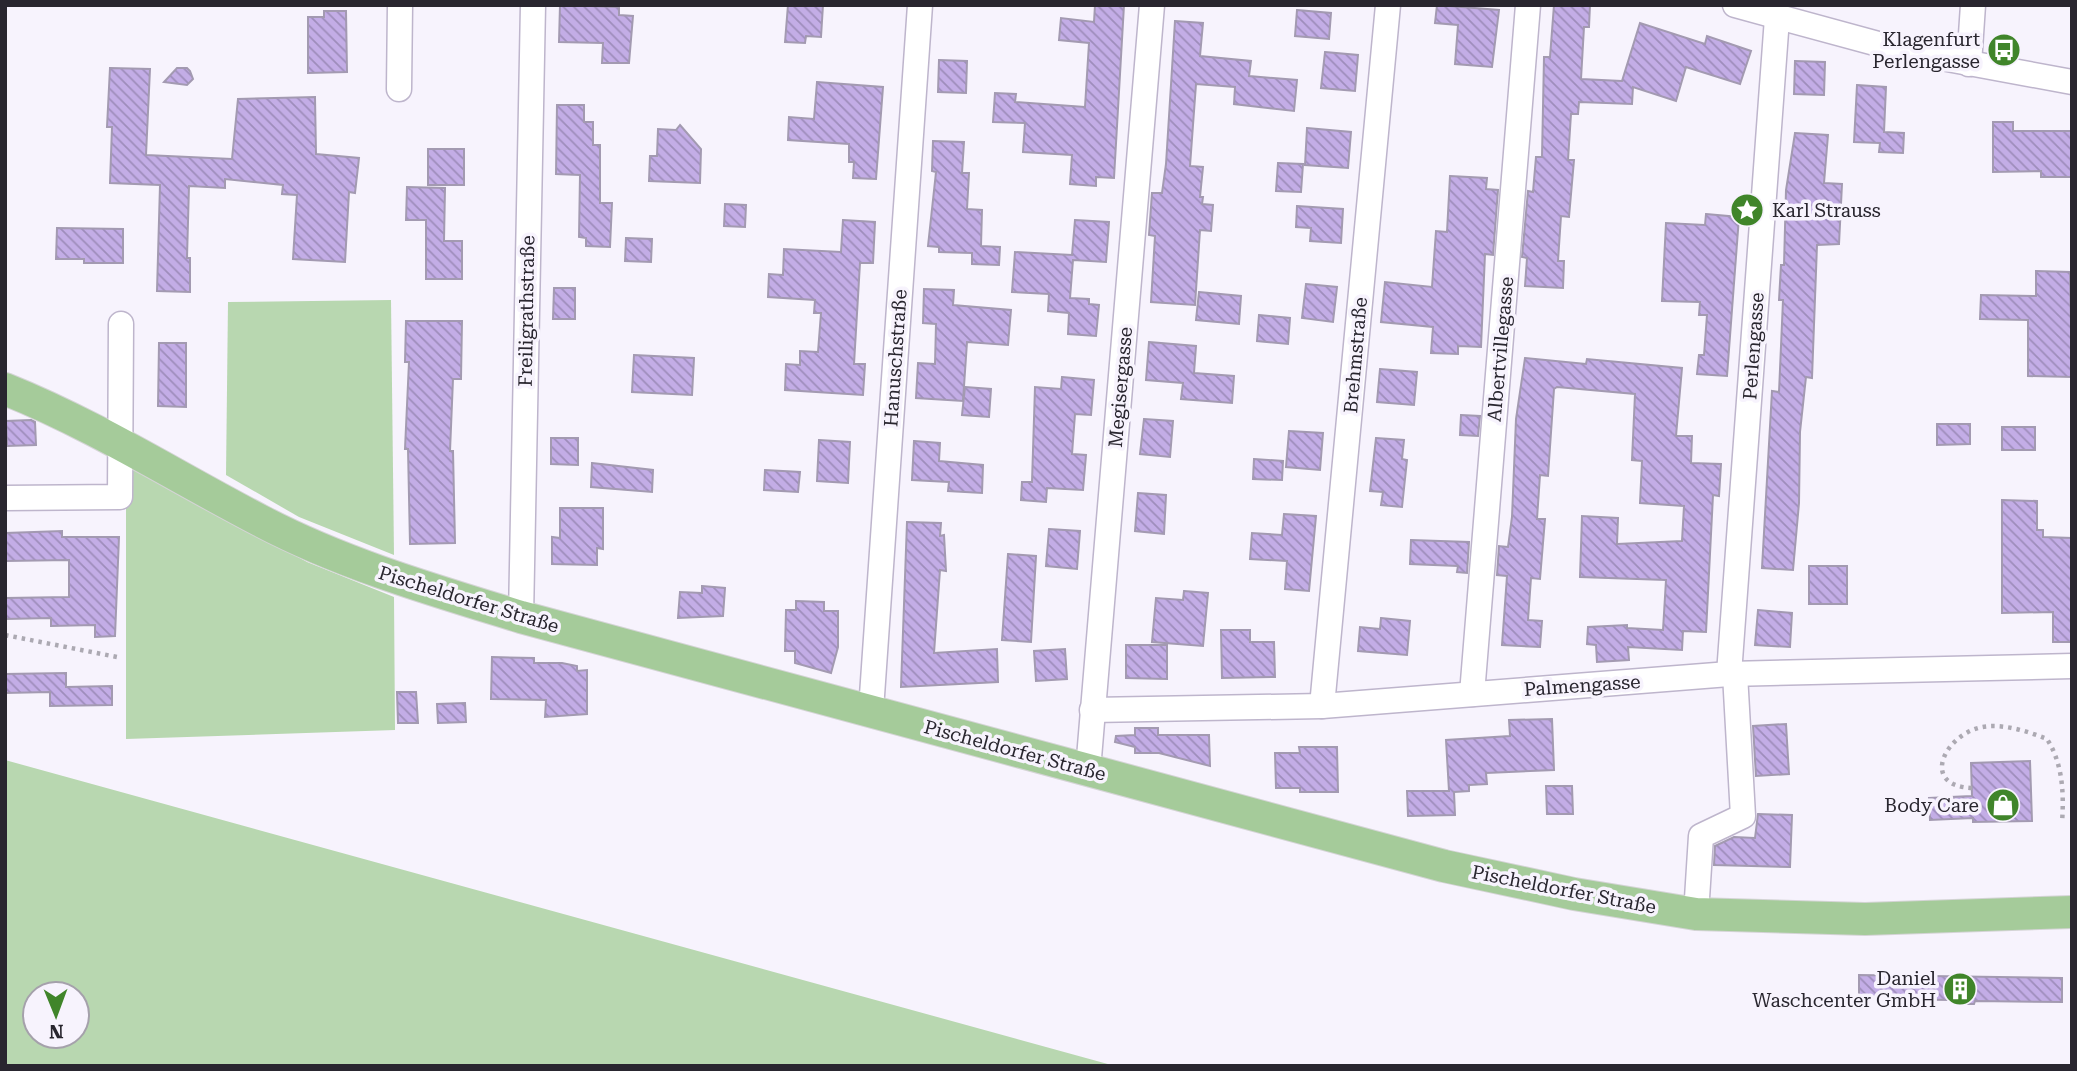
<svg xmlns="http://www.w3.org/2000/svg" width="2077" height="1071" viewBox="0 0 2077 1071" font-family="'Roboto Serif',serif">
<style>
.green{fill:#b8d7b0;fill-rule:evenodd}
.building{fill:url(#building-back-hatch);stroke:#a39ab1;stroke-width:2}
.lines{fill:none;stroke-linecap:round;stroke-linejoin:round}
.minor-casing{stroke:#beb5cc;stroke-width:27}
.major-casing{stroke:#d4d4d5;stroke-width:34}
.path{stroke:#aca9b2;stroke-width:4.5;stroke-dasharray:3.5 5;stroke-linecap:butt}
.minor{stroke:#fff;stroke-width:24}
.major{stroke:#a5cb9a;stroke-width:32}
.labels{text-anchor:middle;stroke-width:7;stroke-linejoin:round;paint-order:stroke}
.poi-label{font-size:19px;fill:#29262f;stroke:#f7f3fd;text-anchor:end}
.street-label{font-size:19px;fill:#29262f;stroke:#f7f3fd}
</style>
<defs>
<pattern id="building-back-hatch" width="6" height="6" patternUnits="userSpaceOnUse" patternTransform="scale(1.75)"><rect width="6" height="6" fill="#c3ade6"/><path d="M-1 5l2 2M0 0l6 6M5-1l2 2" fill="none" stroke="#9e8dbb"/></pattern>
</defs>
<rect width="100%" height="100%" fill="#f7f3fd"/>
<g class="green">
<polygon points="391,300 394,555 299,517 226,475 228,302"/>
<polygon points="126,462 307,562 394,597 395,730 126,739"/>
<path d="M 5,760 L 1115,1066 L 5,1066 ZM 35,994 L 77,994 L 77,1036 L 35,1036 Z"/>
</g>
<g class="building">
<polygon points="560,5 619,7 619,15 633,16 629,63 602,63 603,43 559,42"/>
<polygon points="788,5 823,5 821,37 806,36 805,43 785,42"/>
<polygon points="1095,5 1124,5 1114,178 1096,177 1096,186 1070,184 1072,155 1023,152 1025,123 993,122 995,93 1016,94 1015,102 1085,107 1089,43 1059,40 1061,18 1094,22"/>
<polygon points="1437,5 1499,10 1492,67 1455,64 1458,25 1435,23"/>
<polygon points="1554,5 1590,5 1589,27 1584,27 1581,79 1622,81 1640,23 1705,44 1707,36 1751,51 1740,84 1686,67 1676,101 1633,87 1632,104 1579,102 1578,114 1571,114 1568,160 1574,160 1569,217 1561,216 1558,261 1564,261 1563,288 1525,286 1527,258 1522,257 1528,191 1533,192 1536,157 1542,157 1544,57 1550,57"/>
<polygon points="1297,10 1331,13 1329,39 1295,36"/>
<polygon points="324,11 346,11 347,72 308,73 308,17 324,17"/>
<polygon points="1175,21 1203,23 1200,56 1251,61 1249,76 1297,80 1294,111 1234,104 1235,87 1196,84 1190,166 1203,167 1200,197 1203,197 1202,204 1213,205 1211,231 1200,230 1195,305 1151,302 1155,236 1149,235 1152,193 1162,193 1166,164"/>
<polygon points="1325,52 1358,55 1355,91 1321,88"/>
<polygon points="939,60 967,61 966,93 938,92"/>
<polygon points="1795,61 1825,62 1824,95 1794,94"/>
<polygon points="110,68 150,69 146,155 232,159 238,99 315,97 316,154 359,158 355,193 349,192 345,262 293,259 297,195 282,194 283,185 225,179 225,188 189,186 187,258 190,258 190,292 157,291 160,185 110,183 112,127 107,127"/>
<polygon points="177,68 187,68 190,71 193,79 187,85 164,82"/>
<polygon points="817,82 883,87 876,179 853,178 854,162 849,162 849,144 788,140 789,117 814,119"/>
<polygon points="1857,85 1886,87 1884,132 1904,133 1903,153 1879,152 1880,143 1854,142"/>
<polygon points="557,105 584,105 584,122 593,122 593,145 600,145 600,203 612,203 610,247 586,246 586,238 579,237 580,175 556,174"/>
<polygon points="1993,122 2013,122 2013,131 2072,131 2072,177 2041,177 2041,171 1993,172"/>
<polygon points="680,125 701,149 700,183 649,181 650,156 657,156 658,129 676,130"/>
<polygon points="1307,128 1351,132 1348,168 1305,165"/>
<polygon points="1795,133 1828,135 1824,183 1842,184 1839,244 1817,245 1812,378 1806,377 1800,432 1799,503 1793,570 1762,568 1772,391 1779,392 1783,300 1779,300 1781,265 1784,265 1786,190"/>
<polygon points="933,141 964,142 962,173 969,173 967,209 982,210 981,246 1000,247 999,265 972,264 972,253 939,252 939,247 928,246 936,172 932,171"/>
<rect x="428" y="149" width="36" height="36"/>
<polygon points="1278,163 1303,164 1301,192 1276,191"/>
<polygon points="1450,176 1487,178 1486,189 1498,190 1493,255 1485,254 1481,347 1458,346 1458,354 1431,353 1433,327 1381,322 1385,282 1432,287 1436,231 1447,232"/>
<polygon points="407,187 445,188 444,241 462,241 462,279 426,279 426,220 406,220"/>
<polygon points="725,204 746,205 745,227 724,226"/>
<polygon points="1297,206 1343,209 1341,243 1310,241 1311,228 1296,227"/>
<polygon points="1706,214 1739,217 1727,376 1697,374 1699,355 1704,355 1707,315 1699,315 1700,302 1662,301 1666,223 1705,225"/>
<polygon points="843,220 875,222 873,263 860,263 854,364 865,364 863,395 785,390 786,364 800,365 800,351 818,352 821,313 814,313 815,300 768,297 769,274 783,275 784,249 841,252"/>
<polygon points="1075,220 1109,222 1106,262 1073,260 1070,298 1089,299 1089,304 1099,305 1096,336 1068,334 1069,313 1048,311 1049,294 1012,292 1015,252 1072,255"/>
<polygon points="57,228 123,229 123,263 84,263 84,259 56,259"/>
<polygon points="626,238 652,239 651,262 625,261"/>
<polygon points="2036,271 2070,272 2072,377 2028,376 2028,320 1980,319 1981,295 2036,296"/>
<polygon points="1306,284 1337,287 1333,322 1302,318"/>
<polygon points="554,288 575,288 575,319 553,319"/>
<polygon points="924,289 954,290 953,305 1011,310 1008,345 967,342 963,401 916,398 918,363 935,364 936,324 923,323"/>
<polygon points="1199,292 1241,296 1239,324 1196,320"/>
<polygon points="1259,315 1290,318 1288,344 1257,341"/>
<polygon points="406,321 462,321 461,379 453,379 450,451 453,451 455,543 410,544 408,449 405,449 409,362 405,362"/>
<polygon points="1149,342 1196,346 1194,373 1234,376 1232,403 1181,399 1183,383 1146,380"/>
<polygon points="159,343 186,343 186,407 158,406"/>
<polygon points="634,355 694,358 692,395 632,392"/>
<polygon points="1525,358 1586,364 1587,359 1682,368 1676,436 1692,436 1691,463 1721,464 1719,496 1713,495 1706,632 1683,631 1682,650 1628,647 1629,660 1597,662 1596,645 1587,644 1588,627 1627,625 1627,628 1663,630 1666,580 1580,577 1582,516 1618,518 1617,544 1682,541 1684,506 1640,503 1642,461 1632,460 1635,394 1557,387 1554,389 1548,476 1540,475 1537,519 1545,519 1540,579 1531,578 1528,620 1542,621 1540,647 1502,645 1507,576 1497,575 1499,546 1508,547 1512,517 1516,419"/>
<polygon points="1380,369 1417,372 1414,405 1377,402"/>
<polygon points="1062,377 1094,380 1091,415 1075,414 1072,454 1086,455 1083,490 1047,488 1046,502 1021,500 1022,482 1032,482 1035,387 1061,389"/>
<polygon points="965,387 991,389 989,417 962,415"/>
<polygon points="1461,415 1480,416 1478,436 1460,435"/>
<polygon points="1144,419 1173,421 1170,457 1140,454"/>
<polygon points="31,420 35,422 36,445 7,446 6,421"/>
<polygon points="1937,424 1970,424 1970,444 1937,445"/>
<rect x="2002" y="427" width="33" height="23"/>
<polygon points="1289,431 1323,433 1320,470 1286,467"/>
<polygon points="551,438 578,438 578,465 551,464"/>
<polygon points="1376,438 1404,440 1402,459 1407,460 1402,507 1381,505 1383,492 1370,491"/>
<polygon points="819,440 850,442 848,483 817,481"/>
<polygon points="914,441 940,443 939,461 983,465 982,493 948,491 949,482 912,480"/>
<polygon points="1254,459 1283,461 1282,480 1253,479"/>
<polygon points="592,463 653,470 652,492 591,487"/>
<polygon points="765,470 800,472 798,492 764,490"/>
<polygon points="1138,493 1166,495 1164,534 1135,531"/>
<polygon points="2002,500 2037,501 2037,530 2043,530 2043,537 2072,538 2072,642 2053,642 2053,612 2002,613"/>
<polygon points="560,508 603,508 603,549 597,548 597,565 552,564 552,537 560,538"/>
<polygon points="1284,514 1316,516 1309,591 1285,589 1287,561 1250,559 1252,533 1282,535"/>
<polygon points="907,522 941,523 940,536 944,535 946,571 940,570 934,653 997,649 998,682 901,687"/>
<polygon points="1049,529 1080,531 1077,569 1046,566"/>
<polygon points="62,531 62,537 119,537 115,636 95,637 95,625 51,626 51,618 6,619 6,598 69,597 69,560 6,561 6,533"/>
<polygon points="1411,540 1469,542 1467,573 1457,572 1458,566 1410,564"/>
<polygon points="1008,554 1036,556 1031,642 1002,640"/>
<rect x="1809" y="566" width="38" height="38"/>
<polygon points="702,586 725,588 723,616 678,618 680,592 702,593"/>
<polygon points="1184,591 1208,593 1203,646 1152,642 1156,598 1183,600"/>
<polygon points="796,601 824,602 824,611 838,611 838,647 831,673 795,663 795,651 785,651 786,610 796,610"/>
<polygon points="1758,610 1792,613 1790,647 1755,645"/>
<polygon points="1381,618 1410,621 1407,655 1358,651 1360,627 1380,629"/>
<polygon points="1221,630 1250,630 1250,642 1274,642 1275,677 1222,678"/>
<polygon points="1126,645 1167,645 1167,679 1126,678"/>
<polygon points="1065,649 1067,679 1036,681 1034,651"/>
<polygon points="492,657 534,658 534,663 562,663 577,666 577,671 587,670 587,714 545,717 546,700 491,699"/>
<polygon points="66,673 66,687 112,686 112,705 50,706 50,692 5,693 5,674"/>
<polygon points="397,692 416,692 418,723 398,723"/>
<polygon points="465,703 466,722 438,723 437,704"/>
<polygon points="1552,719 1554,770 1486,773 1487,784 1469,785 1469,791 1454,792 1455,815 1408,816 1407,791 1449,791 1446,740 1510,736 1509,720"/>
<polygon points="1786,724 1789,774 1756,776 1753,726"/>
<polygon points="1135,728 1158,728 1158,735 1209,735 1210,766 1159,753 1135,753 1135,747 1115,742 1116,736 1135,735"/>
<polygon points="1299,747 1337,747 1338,792 1300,792 1300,788 1276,788 1275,753 1300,753"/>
<polygon points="2030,761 2032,821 1973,822 1973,818 1930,820 1929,798 1972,796 1971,763"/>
<polygon points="1546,786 1572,786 1573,814 1547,814"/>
<polygon points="1758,814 1792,815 1790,867 1714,865 1715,846 1734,837 1755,838"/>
<polygon points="1859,975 2062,978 2062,1002 1975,1001 1974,1004 1954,1004 1954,1000 1859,999"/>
</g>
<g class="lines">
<defs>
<g id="minor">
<polyline points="1735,5 1904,51 2072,82"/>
<polyline points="1969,64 1973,5"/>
<polyline points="399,89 400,5"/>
<polyline points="5,498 120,497 121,324"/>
<polyline points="521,617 533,5"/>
<polyline points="1729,674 1777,18"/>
<polyline points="1472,694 1528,5"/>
<polyline points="1322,706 1388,5"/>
<polyline points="871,710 920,5"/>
<polyline points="1092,710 1322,706 1729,674 2072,666"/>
<polyline points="1088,770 1152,5"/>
<polyline points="1696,914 1701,836 1743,816 1735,674"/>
</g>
<path id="major" d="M 5,389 C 95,425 176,477 261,521 C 343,564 433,590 521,617 L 1444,866 L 1574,894 L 1696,914 L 1865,919 L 2072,912"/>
</defs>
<use href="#minor" class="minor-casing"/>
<use href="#major" class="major-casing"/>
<g class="path">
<polyline points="5,635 117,657"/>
<path d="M 1972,788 C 1921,786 1943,738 1978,728 C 1999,722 2027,731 2047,739 C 2063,764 2064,794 2062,823"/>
</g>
<use href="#minor" class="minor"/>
<use href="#major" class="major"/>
</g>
<defs>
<symbol id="bus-disc" viewBox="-11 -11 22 22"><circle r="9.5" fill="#40852a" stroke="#f7f3fd"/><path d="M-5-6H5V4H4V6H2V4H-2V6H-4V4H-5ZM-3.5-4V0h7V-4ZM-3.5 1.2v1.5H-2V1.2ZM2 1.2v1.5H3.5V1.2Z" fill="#fff"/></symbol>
<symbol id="sight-disc" viewBox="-11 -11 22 22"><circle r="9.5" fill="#40852a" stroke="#f7f3fd"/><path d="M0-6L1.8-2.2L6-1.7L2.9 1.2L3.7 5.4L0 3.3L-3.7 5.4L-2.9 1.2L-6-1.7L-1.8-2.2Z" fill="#fff"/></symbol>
<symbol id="shop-disc" viewBox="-11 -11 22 22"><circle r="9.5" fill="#40852a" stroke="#f7f3fd"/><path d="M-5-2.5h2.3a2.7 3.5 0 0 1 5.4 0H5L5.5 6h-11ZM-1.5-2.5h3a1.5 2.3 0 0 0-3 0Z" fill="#fff"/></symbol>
<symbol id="building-disc" viewBox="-11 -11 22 22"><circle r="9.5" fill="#40852a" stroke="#f7f3fd"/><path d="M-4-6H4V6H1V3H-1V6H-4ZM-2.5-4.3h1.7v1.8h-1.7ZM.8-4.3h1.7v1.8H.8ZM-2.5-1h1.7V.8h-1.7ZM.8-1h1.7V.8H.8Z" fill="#fff"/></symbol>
</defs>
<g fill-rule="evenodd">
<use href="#bus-disc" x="1985" y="31" width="38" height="38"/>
<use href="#sight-disc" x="1728" y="191" width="38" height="38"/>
<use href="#shop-disc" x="1984" y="786" width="38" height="38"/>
<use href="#building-disc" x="1941" y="970" width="38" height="38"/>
</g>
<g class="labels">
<g class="poi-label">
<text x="1980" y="46">Klagenfurt<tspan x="1980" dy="22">Perlengasse</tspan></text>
<text x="1772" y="217" text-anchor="start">Karl Strauss</text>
<text x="1979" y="812">Body Care</text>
<text x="1936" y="985">Daniel<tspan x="1936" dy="22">Waschcenter GmbH</tspan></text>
</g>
<g class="street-label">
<text transform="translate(526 311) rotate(-89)" y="7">Freiligrathstraße</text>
<text transform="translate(1753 346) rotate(-86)" y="7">Perlengasse</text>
<text transform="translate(1500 349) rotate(-85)" y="7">Albertvillegasse</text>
<text transform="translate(1355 355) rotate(-85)" y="7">Brehmstraße</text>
<text transform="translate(895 358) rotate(-86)" y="7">Hanuschstraße</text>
<text transform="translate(1120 387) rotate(-85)" y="7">Megisergasse</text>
<text transform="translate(469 599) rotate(17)" y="7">Pischeldorfer Straße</text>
<text transform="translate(1582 685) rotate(-4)" y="7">Palmengasse</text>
<text transform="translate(1015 750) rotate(15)" y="7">Pischeldorfer Straße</text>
<text transform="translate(1564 889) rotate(11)" y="7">Pischeldorfer Straße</text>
</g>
</g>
<rect width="2077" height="1071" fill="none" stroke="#29262f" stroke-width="14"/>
<g transform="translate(56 1015) rotate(179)"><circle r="33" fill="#f7f3fd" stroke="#a5a1ab" stroke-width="2"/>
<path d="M0-5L12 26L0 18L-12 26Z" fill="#40852a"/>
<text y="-10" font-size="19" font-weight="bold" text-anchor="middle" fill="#29262f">N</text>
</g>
</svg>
